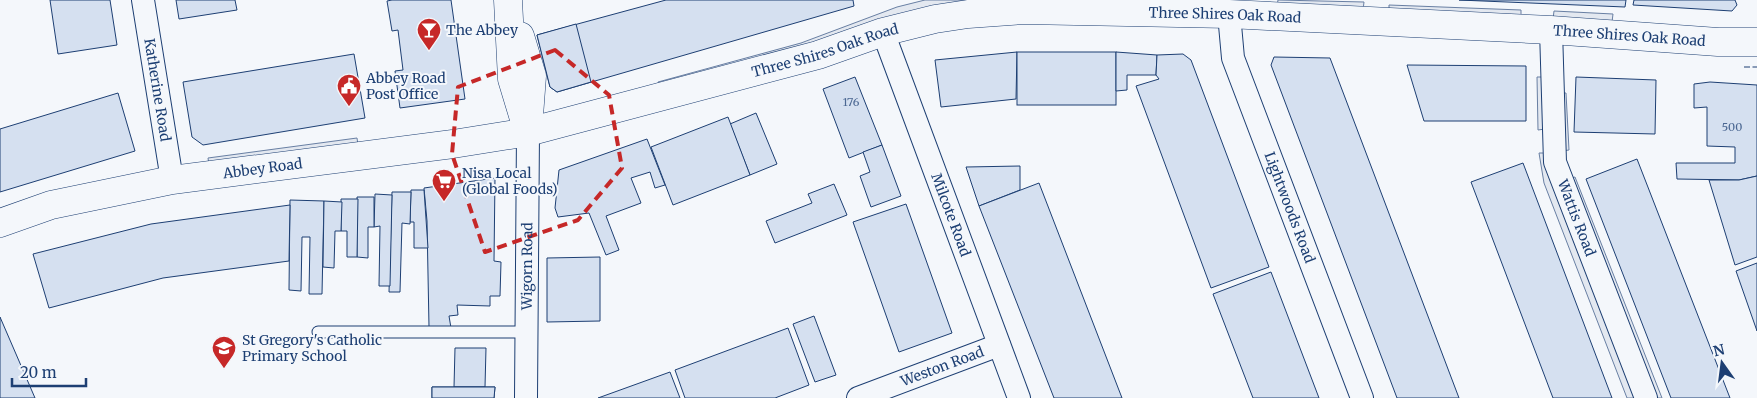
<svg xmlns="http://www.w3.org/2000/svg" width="1757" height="398" viewBox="0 0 1757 398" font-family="Merriweather,serif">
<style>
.parking{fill:#e3e8f0;stroke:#687fa3}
.building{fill:#d5e0f0;stroke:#1d3f73}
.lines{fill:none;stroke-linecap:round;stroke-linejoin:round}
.lane-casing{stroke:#1d3f73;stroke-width:13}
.street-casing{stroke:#1d3f73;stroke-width:24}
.secondary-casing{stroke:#1d3f73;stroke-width:29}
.lane{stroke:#f4f7fb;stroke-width:11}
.street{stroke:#f4f7fb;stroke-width:22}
.secondary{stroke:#f4f7fb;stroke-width:28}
.fence{stroke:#1d3f73;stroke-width:1;stroke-dasharray:6 2.5;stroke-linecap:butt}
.marked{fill:none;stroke:#c62828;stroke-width:4;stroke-dasharray:10 6;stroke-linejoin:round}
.labels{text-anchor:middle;stroke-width:4;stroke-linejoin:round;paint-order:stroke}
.number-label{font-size:11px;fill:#4b6792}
.street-label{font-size:14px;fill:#1d3f73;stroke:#f4f7fb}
.poi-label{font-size:14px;fill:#1d3f73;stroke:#f4f7fb;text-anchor:start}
</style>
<rect width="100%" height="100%" fill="#f4f7fb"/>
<g class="parking">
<polygon points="925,0 992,0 661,90 658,82 801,43 897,7"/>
<polygon points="1278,0 1364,2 1363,10 1277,6"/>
<polygon points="1389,5 1521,10 1521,17 1389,12"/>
<polygon points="1554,11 1613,14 1612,22 1553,19"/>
<polygon points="1537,77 1544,77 1545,129 1538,130"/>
<polygon points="1559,93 1566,93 1569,150 1562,151"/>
<polygon points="357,138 358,145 209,165 208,158"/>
<polygon points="1539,153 1548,153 1637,398 1627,398 1544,183"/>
<polygon points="1575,177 1662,398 1653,398 1567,179"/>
</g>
<g class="building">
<polygon points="50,0 110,0 117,45 58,54"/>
<polygon points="176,0 235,0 237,10 179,19"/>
<polygon points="392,0 451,0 465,99 400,108 395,71 403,70 398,30 392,31 387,1"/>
<polygon points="666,0 853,0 854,6 557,92 550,87 537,35"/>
<polygon points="1459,0 1626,0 1625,7"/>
<polygon points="1634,0 1735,0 1737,5 1732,11 1633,5"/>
<polygon points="576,24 591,82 557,92 550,87 537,35"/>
<polygon points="1017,52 1016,99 941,107 935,60"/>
<rect x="1017" y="52" width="99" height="53"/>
<polygon points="1116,52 1157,55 1156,75 1127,75 1127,90 1116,91"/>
<polygon points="354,54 365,118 203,145 192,137 183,82"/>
<polygon points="1183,54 1191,60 1269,267 1211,288 1136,86 1159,79 1156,75 1157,55"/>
<polygon points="1274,57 1330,58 1459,398 1397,398 1271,65"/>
<polygon points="1407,65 1526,66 1526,121 1424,121"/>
<polygon points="855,77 882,145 849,158 823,89"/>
<polygon points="1576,77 1656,80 1655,134 1574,132"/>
<polygon points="1710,82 1757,85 1757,176 1739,180 1677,179 1676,163 1735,163 1735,147 1707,146 1707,107 1694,108 1694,84"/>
<polygon points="118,93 135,151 0,192 0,129"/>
<polygon points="756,113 777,164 750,175 730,124"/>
<polygon points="728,117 750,175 673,205 651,147"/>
<polygon points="647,139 665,185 655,188 650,172 631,178 641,203 606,216 619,250 606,255 589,213 558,217 555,208 559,170"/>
<polygon points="882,145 901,196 871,207 860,176 870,172 863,152"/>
<polygon points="1637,159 1730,398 1671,398 1586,179"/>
<polygon points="1523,163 1612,398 1553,398 1471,182"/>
<polygon points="1020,166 1020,190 979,206 966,167"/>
<polygon points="1757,176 1757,257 1735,265 1709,180 1739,180"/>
<polygon points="495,178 494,261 501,262 500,296 490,296 490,306 457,305 458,315 449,316 451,328 429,327 427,221 424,188"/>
<polygon points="1039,183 1122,398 1054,398 979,206"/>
<polygon points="834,184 847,215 775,243 766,221 812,203 808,194"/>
<polygon points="411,190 424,190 428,248 414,248 414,222 410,222"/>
<polygon points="392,192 411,192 410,224 402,223 400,292 389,292"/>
<polygon points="375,194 392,195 390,286 379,286 380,226 374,227"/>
<polygon points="357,197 374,197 374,227 368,227 368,258 357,257"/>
<polygon points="341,199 358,199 357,257 347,257 347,231 341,231"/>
<polygon points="290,200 324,201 322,294 309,294 310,237 302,237 301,291 289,290"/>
<polygon points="324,201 342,202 341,231 335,231 334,268 323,267"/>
<polygon points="906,204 952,333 899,352 853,222"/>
<polygon points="290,205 289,261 163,278 49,308 33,254 151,224"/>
<polygon points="600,257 600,321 547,322 547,258"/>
<polygon points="1757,263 1757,331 1736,271"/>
<polygon points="1271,272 1319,398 1253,398 1213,294"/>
<polygon points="814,316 836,375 815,382 793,324"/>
<polygon points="0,317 35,398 0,398"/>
<polygon points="788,328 809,385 775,398 685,398 675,370"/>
<polygon points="455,348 486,348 485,387 454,387"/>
<polygon points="670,372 680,398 598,398"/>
<polygon points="432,387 495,387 494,398 432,398"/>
<polygon points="432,387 495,387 494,398 432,398"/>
</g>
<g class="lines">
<defs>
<polyline id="lane" points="318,332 525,332"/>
<g id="street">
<path id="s1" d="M 143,0 L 172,180"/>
<path id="s2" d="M 1229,14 L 1233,58 L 1362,398"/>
<path id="s3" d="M 1551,30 L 1555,162 L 1646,398"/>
<path id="s4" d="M 883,32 L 1019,398"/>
<path id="s5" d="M 526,398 L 528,132"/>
<path id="s6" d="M 858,398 L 999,345"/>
</g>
<g id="secondary">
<polyline points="508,0 512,79 528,132"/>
<polyline points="520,36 532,76 529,116"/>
<path id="s7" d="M 0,223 L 51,205 L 172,180 L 453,144 L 528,132 L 818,55 L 883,32 L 935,19 L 968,14 L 1024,10 L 1229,14 L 1551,30 L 1718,42 L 1757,42"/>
</g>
</defs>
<use href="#lane" class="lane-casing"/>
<use href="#street" class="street-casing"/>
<use href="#secondary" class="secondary-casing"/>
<use href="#lane" class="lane"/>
<use href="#street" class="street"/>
<use href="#secondary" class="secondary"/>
<polyline class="fence" points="1744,67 1757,67"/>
</g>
<path class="marked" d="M 555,50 L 609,95 L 622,168 L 578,220 L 485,252 L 452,154 L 458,87 Z"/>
<defs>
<symbol id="bar-pin" viewBox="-11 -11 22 30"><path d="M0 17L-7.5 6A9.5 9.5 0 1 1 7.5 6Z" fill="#c62828" stroke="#f4f7fb"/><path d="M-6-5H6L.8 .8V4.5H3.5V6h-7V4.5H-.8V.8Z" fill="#fff"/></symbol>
<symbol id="civic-pin" viewBox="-11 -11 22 30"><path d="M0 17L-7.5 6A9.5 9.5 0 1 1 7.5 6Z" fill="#c62828" stroke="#f4f7fb"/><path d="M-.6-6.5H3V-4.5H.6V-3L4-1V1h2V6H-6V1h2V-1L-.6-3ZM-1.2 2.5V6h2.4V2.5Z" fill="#fff"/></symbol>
<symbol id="supermarket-pin" viewBox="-11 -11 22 30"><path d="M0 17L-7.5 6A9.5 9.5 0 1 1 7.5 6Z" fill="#c62828" stroke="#f4f7fb"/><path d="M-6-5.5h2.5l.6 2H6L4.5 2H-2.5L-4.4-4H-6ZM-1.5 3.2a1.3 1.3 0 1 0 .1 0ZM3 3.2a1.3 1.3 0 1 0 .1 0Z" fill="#fff"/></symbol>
<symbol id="school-pin" viewBox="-11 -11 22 30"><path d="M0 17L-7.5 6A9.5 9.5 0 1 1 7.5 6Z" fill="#c62828" stroke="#f4f7fb"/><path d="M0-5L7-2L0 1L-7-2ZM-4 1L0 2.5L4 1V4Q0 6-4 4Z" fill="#fff"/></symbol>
</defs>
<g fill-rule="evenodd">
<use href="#bar-pin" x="415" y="16" width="28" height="38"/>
<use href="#civic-pin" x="335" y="72" width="28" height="38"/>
<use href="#supermarket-pin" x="430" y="167" width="28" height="38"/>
<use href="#school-pin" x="210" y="334" width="28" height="38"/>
</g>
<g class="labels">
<g class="number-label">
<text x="851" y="106">176</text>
<text x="1732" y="131">500</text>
</g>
<g class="street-label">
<text dy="5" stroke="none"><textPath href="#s7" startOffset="1250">Three Shires Oak Road</textPath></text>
<text dy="5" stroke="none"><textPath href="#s7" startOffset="1655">Three Shires Oak Road</textPath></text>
<text dy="5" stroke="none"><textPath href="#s7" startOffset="845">Three Shires Oak Road</textPath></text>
<text dy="5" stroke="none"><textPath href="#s1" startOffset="91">Katherine Road</textPath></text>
<text dy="5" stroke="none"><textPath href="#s7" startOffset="269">Abbey Road</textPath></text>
<text dy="5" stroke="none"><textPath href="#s2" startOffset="204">Lightwoods Road</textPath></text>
<text dy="5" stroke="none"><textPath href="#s4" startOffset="195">Milcote Road</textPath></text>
<text dy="5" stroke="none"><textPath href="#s3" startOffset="192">Wattis Road</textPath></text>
<text dy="5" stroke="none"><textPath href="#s5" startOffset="132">Wigorn Road</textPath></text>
<text dy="5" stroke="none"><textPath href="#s6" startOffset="90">Weston Road</textPath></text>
</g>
<g class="poi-label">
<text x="446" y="35">The Abbey</text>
<text x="366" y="83">Abbey Road<tspan x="366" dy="16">Post Office</tspan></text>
<text x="462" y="178">Nisa Local<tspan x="462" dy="16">(Global Foods)</tspan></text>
<text x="242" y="345">St Gregory's Catholic<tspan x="242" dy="16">Primary School</tspan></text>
</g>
</g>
<g transform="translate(1722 363) rotate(346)" stroke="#f4f7fb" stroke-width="4" paint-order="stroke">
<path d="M0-4L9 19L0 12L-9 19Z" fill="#1d3f73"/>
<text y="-8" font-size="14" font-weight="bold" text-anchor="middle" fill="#1d3f73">N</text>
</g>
<path d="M12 378v8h74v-8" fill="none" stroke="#1d3f73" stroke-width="2.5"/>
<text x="20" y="378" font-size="15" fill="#1d3f73" stroke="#f4f7fb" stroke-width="4" paint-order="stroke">20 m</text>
</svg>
